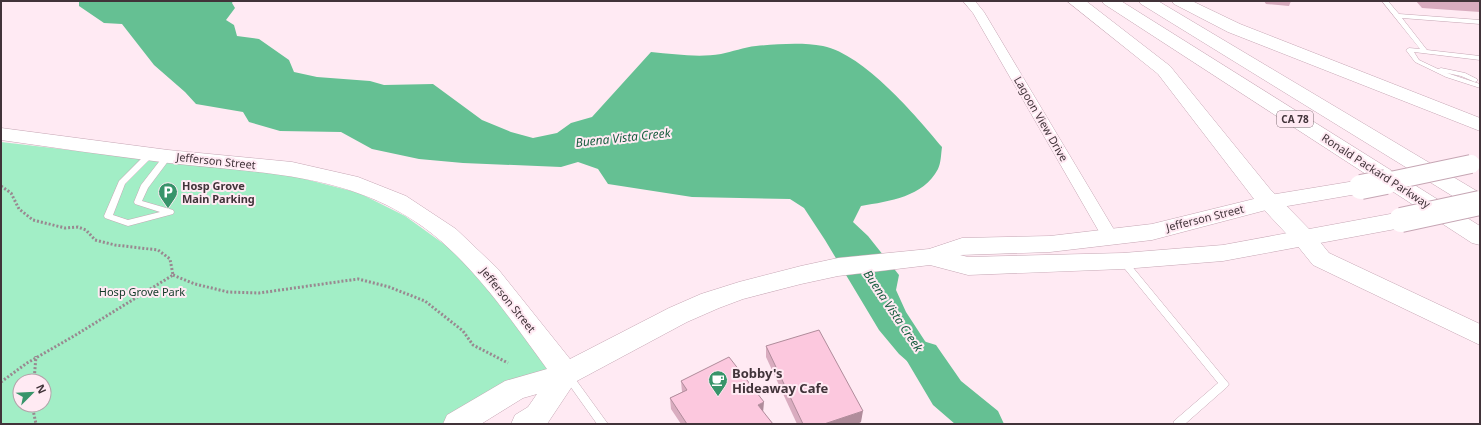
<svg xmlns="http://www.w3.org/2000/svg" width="1481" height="425" viewBox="0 0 1481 425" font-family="'Noto Sans',sans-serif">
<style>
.green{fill:#a2eec6;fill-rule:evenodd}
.water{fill:#65c093}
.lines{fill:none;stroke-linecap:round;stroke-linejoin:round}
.river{fill:#65c093;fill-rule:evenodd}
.service-casing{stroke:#c6a6b4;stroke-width:1}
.minor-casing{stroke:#c6a6b4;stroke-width:1}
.secondary-casing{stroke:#c6a6b4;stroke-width:1}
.motorway-casing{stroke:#c6a6b4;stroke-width:1}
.path{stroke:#998890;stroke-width:3;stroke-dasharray:2 2;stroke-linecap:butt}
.service{fill:#fff;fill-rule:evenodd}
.minor{fill:#fff;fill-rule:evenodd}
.secondary{fill:#fff;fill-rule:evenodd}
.motorway{fill:#fff;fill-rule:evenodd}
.secondary-bridge-far1-casing{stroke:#c6a6b4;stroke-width:20;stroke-linecap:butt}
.secondary-bridge-casing{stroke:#c6a6b4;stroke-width:26;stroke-linecap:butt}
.secondary-bridge-far1{stroke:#fff;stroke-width:18}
.secondary-bridge{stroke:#fff;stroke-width:24}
.wall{fill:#d9acbf}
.shaded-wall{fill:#b08c9b}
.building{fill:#fcc8de;stroke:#b08c9b}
.labels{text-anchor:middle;stroke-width:4;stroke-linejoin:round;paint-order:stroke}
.shield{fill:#ffeaf3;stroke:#7a6a71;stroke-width:1}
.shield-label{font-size:10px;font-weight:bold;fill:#413339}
.street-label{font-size:11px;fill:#413339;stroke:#ffeaf3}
.poi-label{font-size:11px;font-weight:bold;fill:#413339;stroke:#ffeaf3;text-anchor:start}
.park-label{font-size:11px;fill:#113927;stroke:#ffeaf3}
.water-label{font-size:12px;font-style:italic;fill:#195e40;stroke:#ffeaf3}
.near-poi-label{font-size:13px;font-weight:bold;fill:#413339;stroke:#ffeaf3;text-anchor:start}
</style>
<rect width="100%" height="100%" fill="#ffeaf3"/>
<path class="green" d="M 1,142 L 293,176 L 359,193 L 405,216 L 448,247 L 491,290 L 550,372 L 470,424 L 1,424 ZM 20,381 L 44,381 L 44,405 L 20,405 Z"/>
<path class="water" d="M 79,1 L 233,1 L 232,3 L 235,8 L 226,20 L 234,25 L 237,36 L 259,39 L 289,60 L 294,72 L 317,77 L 370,81 L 384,85 L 433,84 L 482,120 L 511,132 L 533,138 L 557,133 L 571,123 L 592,117 L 651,52 C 674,54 698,58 721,54 C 732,52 744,47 756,46 C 777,44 802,42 823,46 C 865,55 915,115 942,147 C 941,154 941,163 938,169 C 923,197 890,201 861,206 L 853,222 L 868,236 L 899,275 L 896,290 L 906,312 L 951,381 L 947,393 L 930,381 L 899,354 L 879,330 L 825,240 L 804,208 L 790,199 L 692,197 L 608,184 L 598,169 L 578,162 L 561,167 L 463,163 L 419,159 L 372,149 L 341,132 L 280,131 L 249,122 L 243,112 L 196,104 L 185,92 L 154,65 L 122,24 L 104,23 L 79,6 Z"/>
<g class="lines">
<polygon class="river" points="923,341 936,345 961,381 998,411 1004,424 955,424 933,405 904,356 910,345"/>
<defs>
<g id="service">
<polygon points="1382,1 1388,1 1399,14 1480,20 1480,24 1402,18 1427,50 1480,56 1480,60 1414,52 1419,60 1438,69 1441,68 1465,73 1477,79 1477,81 1475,82 1461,76 1447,73 1480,84 1480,88 1446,77 1415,62 1406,50 1409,48 1420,49"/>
<polygon points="148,152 151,152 155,154 125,184 113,215 128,220 160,212 135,204 134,202 141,185 165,154 168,154 172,156 148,188 142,201 173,210 174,212 173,214 128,226 105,218 104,216 119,181"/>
<polygon points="1123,258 1126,259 1229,384 1227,387 1185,424 1173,424 1174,421 1218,383 1120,263 1119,261 1120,259"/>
<polygon points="568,372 571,373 608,424 597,424 565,379 563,376 565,373"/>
</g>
<polygon id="minor" points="963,1 975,1 984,12 1119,238 1117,242 1111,244 1105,242 973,13"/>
<path id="secondary" d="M 1,128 L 168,150 L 292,162 L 358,177 L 406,196 L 456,229 L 498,269 L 570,359 L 669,308 L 701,294 L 739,282 L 801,266 L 838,258 L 929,249 L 962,238 L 1050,236 L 1152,224 L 1270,195 L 1361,180 L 1369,182 L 1372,187 L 1369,192 L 1270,209 L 1152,240 L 1050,252 L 960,255 L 968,257 L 1123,253 L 1223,245 L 1401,212 L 1409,215 L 1412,220 L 1409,225 L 1401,228 L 1223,261 L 1123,269 L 968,275 L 930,265 L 838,276 L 801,284 L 743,299 L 719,308 L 687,322 L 575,382 L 547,424 L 511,424 L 515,415 L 528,407 L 537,394 L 523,398 L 481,424 L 443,424 L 447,415 L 505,381 L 547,369 C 514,324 483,278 441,241 C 361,172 267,174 169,163 C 113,156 57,148 1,140 Z"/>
<g id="motorway">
<polygon points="1067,1 1086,1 1170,66 1270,189 1312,232 1329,253 1480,324 1480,345 1313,265 1296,244 1254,199 1158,74"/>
<polygon points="1102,1 1121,1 1480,226 1480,245 1472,243 1104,4"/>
<polygon points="1139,1 1158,1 1480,193 1480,210 1472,208 1141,4"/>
<polygon points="1172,1 1192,1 1240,24 1480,118 1480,131 1228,32 1174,4"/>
</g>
</defs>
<use href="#service" class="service-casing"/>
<use href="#minor" class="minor-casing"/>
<use href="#secondary" class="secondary-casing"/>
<use href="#motorway" class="motorway-casing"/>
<g class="path">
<polyline points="1,186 11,193 19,209 33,220 65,228 78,227 86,230 95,240 115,245 158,250 170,259 173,275 74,336 27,363 1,382"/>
<polyline points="173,275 195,284 228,292 259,293 358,279 389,287 425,301 463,331 473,345 508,363"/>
<polyline points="34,381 36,356"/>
<polyline points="32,405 36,424"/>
</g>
<use href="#service" class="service"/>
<use href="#minor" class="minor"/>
<use href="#secondary" class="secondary"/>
<use href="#motorway" class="motorway"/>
<defs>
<polyline id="secondary-bridge-far1" points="1381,183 1471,164"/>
<g id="secondary-bridge">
<polyline points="1361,187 1386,182"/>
<polyline points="1401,220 1480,203"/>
</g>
</defs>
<use href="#secondary-bridge-far1" class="secondary-bridge-far1-casing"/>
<use href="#secondary-bridge" class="secondary-bridge-casing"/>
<use href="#secondary-bridge-far1" class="secondary-bridge-far1"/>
<use href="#secondary-bridge" class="secondary-bridge"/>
</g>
<g class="wall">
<polygon points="1264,1 1291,1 1289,6 1266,4"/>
<polygon points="1416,1 1480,1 1480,12 1422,8"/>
<polygon points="766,346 861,422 857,424 797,424 766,357"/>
<polygon points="681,381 763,412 773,424 681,424 671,409 670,398 682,392"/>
</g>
<g class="shaded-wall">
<polygon points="764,402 763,413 758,405"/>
<polygon points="863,411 861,422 857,424 824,424"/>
</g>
<g class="building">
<polygon points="819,330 863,411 824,424 803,424 766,346"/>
<polygon points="729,357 764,402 758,405 773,424 687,424 670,398 687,390 681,381"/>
</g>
<defs>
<symbol id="parking-pin" viewBox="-11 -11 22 30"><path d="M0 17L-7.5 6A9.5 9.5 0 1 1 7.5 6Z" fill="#38946a" stroke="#ffeaf3"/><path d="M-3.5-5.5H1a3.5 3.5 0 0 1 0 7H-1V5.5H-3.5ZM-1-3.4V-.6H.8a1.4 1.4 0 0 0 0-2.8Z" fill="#fff"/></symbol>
<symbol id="cafe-pin" viewBox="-11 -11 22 30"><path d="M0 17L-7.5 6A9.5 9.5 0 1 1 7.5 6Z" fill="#38946a" stroke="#ffeaf3"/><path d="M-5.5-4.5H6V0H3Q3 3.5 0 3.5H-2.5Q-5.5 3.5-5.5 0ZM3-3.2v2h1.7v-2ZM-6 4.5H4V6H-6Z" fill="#fff"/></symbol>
</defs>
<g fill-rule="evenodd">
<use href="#parking-pin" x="157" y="181" width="22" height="30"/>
<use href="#cafe-pin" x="707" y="369" width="22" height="30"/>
</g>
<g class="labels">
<rect class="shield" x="1277" y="111" width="36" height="16" rx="3"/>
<g class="shield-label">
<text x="1295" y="123">CA 78</text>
</g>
<g class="street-label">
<text transform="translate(1041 119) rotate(60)" y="4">Lagoon View Drive</text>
<text transform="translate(216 161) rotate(6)" y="4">Jefferson Street</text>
<text transform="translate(1376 171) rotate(33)" y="4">Ronald Packard Parkway</text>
<text transform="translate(1205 218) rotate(-14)" y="4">Jefferson Street</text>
<text transform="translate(508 300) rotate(51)" y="4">Jefferson Street</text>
</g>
<g class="poi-label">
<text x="182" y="190">Hosp Grove<tspan x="182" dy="13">Main Parking</tspan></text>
</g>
<g class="park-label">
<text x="142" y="296">Hosp Grove Park</text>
</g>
<g class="water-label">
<text transform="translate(623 138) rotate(-6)" y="4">Buena Vista Creek</text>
<text transform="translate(893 311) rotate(56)" y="4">Buena Vista Creek</text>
</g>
<g class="near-poi-label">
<text x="732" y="378">Bobby's<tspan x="732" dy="15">Hideaway Cafe</tspan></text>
</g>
</g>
<rect width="1481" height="425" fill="none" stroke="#413339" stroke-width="4"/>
<g transform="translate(32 393) rotate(66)"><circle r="19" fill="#ffeaf3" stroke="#b3a1a9"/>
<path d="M0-3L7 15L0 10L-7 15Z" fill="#38946a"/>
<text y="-6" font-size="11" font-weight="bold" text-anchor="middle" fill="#413339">N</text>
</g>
</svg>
